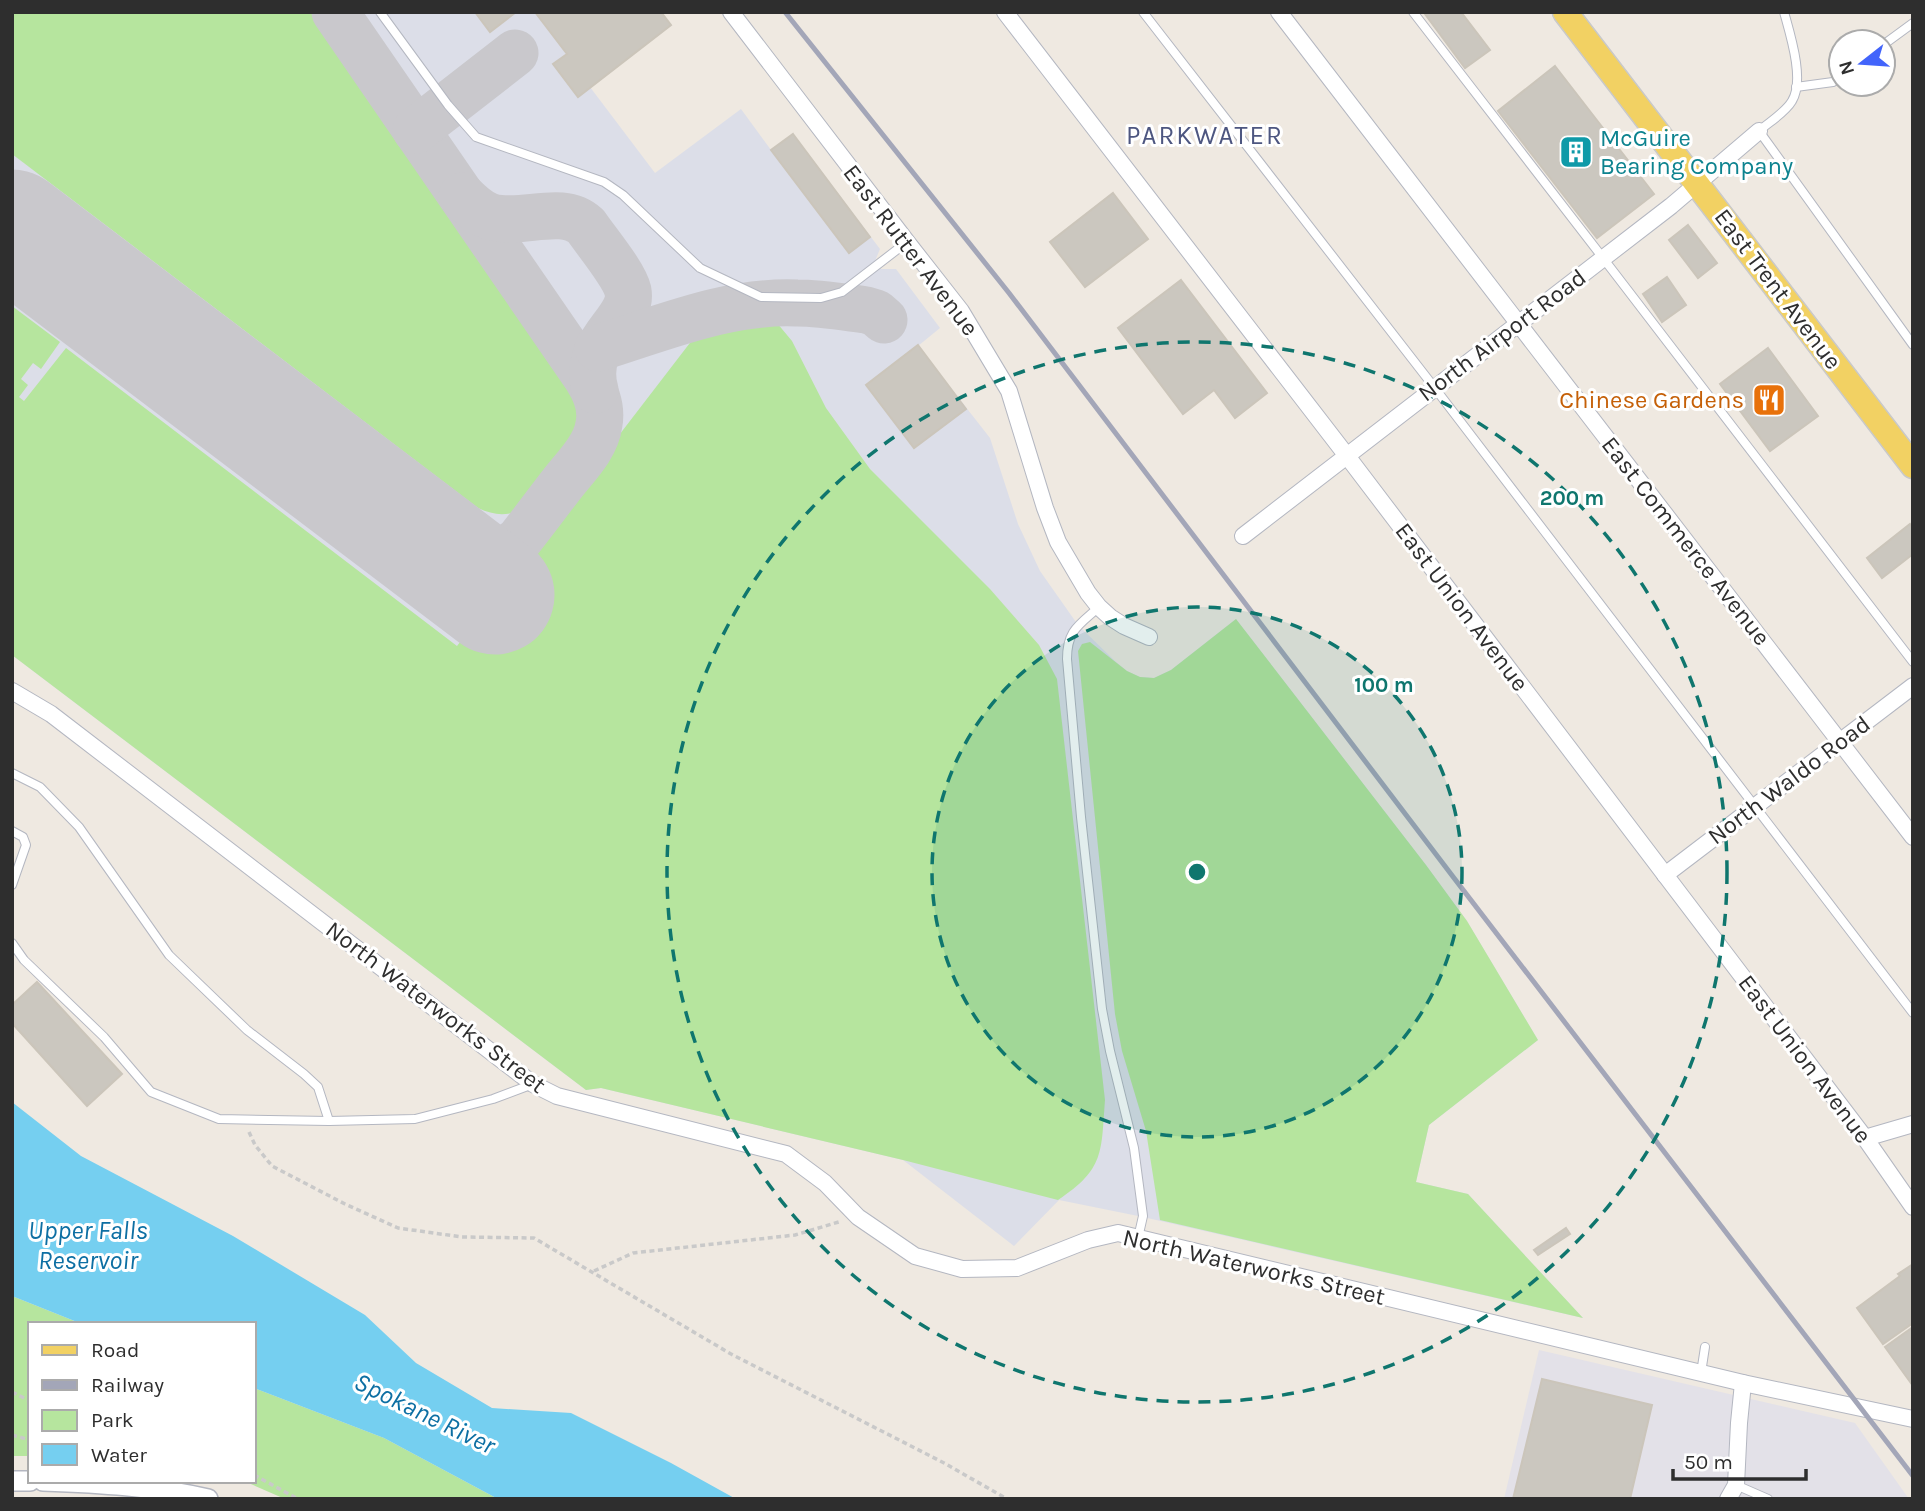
<svg xmlns="http://www.w3.org/2000/svg" width="1925" height="1511" viewBox="0 0 1925 1511" font-family="Karla,sans-serif">
<style>
.industrial{fill:#e3e1e8}
.airport{fill:#dcdee8}
.green{fill:#b6e59e}
.water{fill:#75cff0}
.lines{fill:none;stroke-linecap:round;stroke-linejoin:round}
.taxiway{stroke:#c9c8cc;stroke-width:47}
.runway{stroke:#c9c8cc;stroke-width:119}
.building{fill:#cbc7bf;stroke:#cbc5ba;stroke-width:2}
.service-casing{stroke:#b4b7c1;stroke-width:10}
.minor-casing{stroke:#b4b7c1;stroke-width:18}
.tertiary-casing{stroke:#b4b7c1;stroke-width:22}
.primary-casing{stroke:#c9c9c9;stroke-width:27}
.path{stroke:#c9c9c9;stroke-width:3.5;stroke-dasharray:5 3.5;stroke-linecap:butt}
.service{stroke:#fff;stroke-width:8}
.minor{stroke:#fff;stroke-width:16}
.tertiary{stroke:#fff;stroke-width:19}
.primary{stroke:#f2d163;stroke-width:24}
.rail{stroke:#a3a6b8;stroke-width:5}
.ring{fill:none;stroke:#0f766e;stroke-width:3.5;stroke-dasharray:12 9}
.labels{text-anchor:middle;stroke-width:6;stroke-linejoin:round;paint-order:stroke}
.culture-label{font-size:24px;fill:#0d838f;stroke:#fff;text-anchor:start}
.street-label{font-size:24px;fill:#2e2e2e;stroke:#fff}
.food-label{font-size:24px;fill:#c56008;stroke:#fff;text-anchor:end}
.neighbourhood-label{font-size:26px;letter-spacing:2px;fill:#4d5680;stroke:#fff}
.water-label{font-size:26px;font-style:italic;fill:#0d6fa3;stroke:#fff}
.centre{fill:#0f766e;stroke:#fff;stroke-width:3.5}
.ring-label{font-size:21px;text-anchor:middle;font-weight:bold;fill:#0f766e;stroke:#fff;stroke-width:6;stroke-linejoin:round;paint-order:stroke}
</style>
<rect width="100%" height="100%" fill="#efe9e1"/>
<polygon class="industrial" points="1539,1350 1855,1423 1909,1499 1504,1499"/>
<polygon class="airport" points="12,12 661,12 671,25 590,87 655,173 741,109 771,150 793,134 880,249 875,261 881,269 896,269 940,328 918,346 990,438 1018,524 1040,571 1078,625 1116,662 1127,671 1140,677 1154,678 1171,670 1236,619 1426,865 1467,921 1538,1040 1429,1125 1416,1182 1468,1194 1583,1318 1143,1217 1059,1200 1014,1246 903,1160 601,1088 586,1090 12,655"/>
<g class="green">
<path d="M 12,12 L 318,12 L 583,394 C 588,408 589,416 585,430 L 525,509 C 507,516 495,516 478,508 L 12,154 Z"/>
<path d="M 12,306 L 60,342 L 41,369 L 33,363 L 21,379 L 28,385 L 19,397 L 24,401 L 66,348 L 457,646 L 696,335 C 719,322 746,321 772,317 L 792,341 L 826,408 L 870,469 L 990,589 L 1039,645 L 1057,679 L 1105,1100 C 1101,1152 1105,1169 1058,1200 L 903,1160 L 601,1088 L 586,1090 L 12,655 Z"/>
<polygon points="1236,619 1426,865 1467,921 1538,1040 1429,1125 1416,1182 1468,1194 1583,1318 1160,1220 1146,1131 1122,1051 1115,1014 1078,651 1082,644 1090,642 1127,671 1140,677 1154,678 1171,670"/>
<polygon points="12,1296 82,1324 30,1324 30,1456 12,1456"/>
<polygon points="254,1388 384,1438 498,1499 285,1499 244,1481 254,1481"/>
</g>
<polygon class="water" points="12,1102 81,1156 233,1236 365,1315 416,1363 492,1408 571,1413 671,1463 736,1499 498,1499 384,1438 254,1388 254,1324 82,1324 12,1296"/>
<g class="lines">
<g class="taxiway">
<path d="M 335,12 L 587,378 C 596,392 602,408 599,424 C 596,447 576,466 562,484 C 548,502 534,521 519,540 C 497,558 470,561 442,556"/>
<polyline points="416,130 515,53"/>
<path d="M 462,196 C 470,204 478,212 489,216 C 520,227 561,203 586,226 C 596,241 624,274 628,291 C 634,322 581,340 595,390"/>
<path d="M 598,348 C 663,328 728,300 797,303 C 820,303 843,307 866,310 L 876,313 L 884,320"/>
</g>
<polyline class="runway" points="12,229 495,595"/>
</g>
<g class="building">
<polygon points="475,12 516,12 490,32"/>
<polygon points="535,12 661,12 671,25 578,97 553,64 567,54"/>
<polygon points="1428,12 1461,12 1490,50 1465,68 1425,14"/>
<polygon points="1555,66 1654,194 1597,238 1498,111"/>
<polygon points="793,134 870,237 849,253 771,150"/>
<polygon points="1113,193 1148,239 1085,287 1050,242"/>
<polygon points="1688,225 1717,263 1698,278 1669,240"/>
<polygon points="1667,277 1686,305 1662,322 1643,294"/>
<polygon points="1181,280 1267,393 1235,418 1214,390 1183,414 1118,328"/>
<polygon points="918,345 966,409 914,448 866,385"/>
<polygon points="1768,348 1818,416 1770,451 1720,384"/>
<polygon points="1910,524 1913,528 1913,554 1882,578 1867,558"/>
<polygon points="37,982 122,1074 87,1106 12,1023 12,1005"/>
<polygon points="1566,1228 1570,1234 1538,1255 1534,1250"/>
<polygon points="1913,1264 1913,1323 1883,1344 1857,1308 1900,1276 1898,1274"/>
<polygon points="1913,1327 1913,1386 1885,1347"/>
<polygon points="1542,1379 1652,1405 1630,1499 1513,1499"/>
</g>
<g class="lines">
<defs>
<g id="service">
<polyline points="380,12 448,105 476,137 604,182 623,195 700,268 761,297 821,298 842,292 907,242"/>
<polyline points="1143,12 1434,387 1913,1013"/>
<polyline points="1413,12 1603,258 1913,662"/>
<path d="M 1784,12 C 1790,34 1805,80 1792,101 C 1785,113 1769,122 1759,131 L 1913,345"/>
<polyline points="1883,45 1913,23"/>
<polyline points="1796,87 1833,82 1841,76"/>
<path d="M 1099,607 C 1079,625 1067,630 1067,659 L 1081,817 L 1102,1009 L 1110,1051 L 1134,1148 L 1143,1216 L 1138,1238"/>
<polyline points="12,773 40,787 79,827 169,955 247,1030 304,1074 318,1087 329,1121"/>
<polyline points="12,831 23,837 26,845 12,885"/>
<polyline points="12,943 24,960 104,1037 151,1092 219,1119 329,1121 415,1119 493,1099 533,1084"/>
<polyline points="1701,1373 1705,1347"/>
<polyline points="1736,1485 1768,1499"/>
</g>
<g id="minor">
<polyline points="731,12 907,242 961,311 1009,391 1045,508 1058,542 1088,593 1099,607 1110,617 1124,626 1149,637"/>
<polyline points="1005,12 1347,456 1865,1138 1913,1207"/>
<polyline points="1279,12 1913,837"/>
<polyline points="1243,536 1671,206 1759,131"/>
<polyline points="12,691 51,714 533,1084 557,1096 786,1154 825,1183 858,1217 915,1256 962,1269 1017,1268 1088,1240 1118,1233 1743,1383 1913,1419"/>
<polyline points="1665,875 1913,686"/>
<polyline points="1865,1138 1913,1124"/>
<polyline points="1728,1499 1736,1485 1739,1423 1743,1383"/>
</g>
<g id="tertiary">
<polyline points="12,1481 30,1481"/>
<path d="M 43,1481 C 99,1483 153,1486 208,1499"/>
</g>
<polyline id="primary" points="1565,12 1913,466"/>
</defs>
<use href="#service" class="service-casing"/>
<use href="#minor" class="minor-casing"/>
<use href="#tertiary" class="tertiary-casing"/>
<use href="#primary" class="primary-casing"/>
<g class="path">
<polyline points="249,1132 255,1145 272,1166 345,1204 398,1228 462,1237 534,1238 731,1354 946,1464 1007,1499"/>
<polyline points="594,1271 633,1253 795,1235 842,1221"/>
<polyline points="12,1392 30,1401"/>
<polyline points="12,1435 30,1440"/>
<polyline points="254,1475 298,1499"/>
</g>
<use href="#service" class="service"/>
<use href="#minor" class="minor"/>
<use href="#tertiary" class="tertiary"/>
<use href="#primary" class="primary"/>
<polyline class="rail" points="785,12 1009,293 1454,878 1913,1476"/>
</g>
<circle cx="1197" cy="872" r="265" fill="#0f766e" fill-opacity=".12"/>
<g class="ring">
<circle cx="1197" cy="872" r="265"/>
<circle cx="1197" cy="872" r="530"/>
</g>
<defs>
<symbol id="building-square" viewBox="-11 -11 22 22"><rect x="-9" y="-9" width="18" height="18" rx="4" fill="#0f9aa8" stroke="#fff"/><path d="M-4-6H4V6H1V3H-1V6H-4ZM-2.5-4.3h1.7v1.8h-1.7ZM.8-4.3h1.7v1.8H.8ZM-2.5-1h1.7V.8h-1.7ZM.8-1h1.7V.8H.8Z" fill="#fff"/></symbol>
<symbol id="restaurant-square" viewBox="-11 -11 22 22"><rect x="-9" y="-9" width="18" height="18" rx="4" fill="#e8710a" stroke="#fff"/><path d="M-5-6h1v4h1v-4h1v4h1v-4h1v5L-1.5 .5V6h-2V.5L-5-1ZM5-6V6H3V1.5H1.5Q1.5-4 5-6Z" fill="#fff"/></symbol>
</defs>
<g fill-rule="evenodd">
<use href="#building-square" x="1557" y="133" width="38" height="38"/>
<use href="#restaurant-square" x="1750" y="381" width="38" height="38"/>
</g>
<g class="labels">
<g class="culture-label">
<text x="1600" y="146">McGuire<tspan x="1600" dy="28">Bearing Company</tspan></text>
</g>
<g class="street-label">
<text transform="translate(911 250) rotate(53)" y="8">East Rutter Avenue</text>
<text transform="translate(1778 289) rotate(53)" y="8">East Trent Avenue</text>
<text transform="translate(1502 335) rotate(-37)" y="8">North Airport Road</text>
<text transform="translate(1686 541) rotate(52)" y="8">East Commerce Avenue</text>
<text transform="translate(1462 607) rotate(53)" y="8">East Union Avenue</text>
<text transform="translate(1789 780) rotate(-37)" y="8">North Waldo Road</text>
<text transform="translate(436 1007) rotate(37)" y="8">North Waterworks Street</text>
<text transform="translate(1805 1059) rotate(53)" y="8">East Union Avenue</text>
<text transform="translate(1254 1267) rotate(13)" y="8">North Waterworks Street</text>
</g>
<g class="food-label">
<text x="1744" y="408">Chinese Gardens</text>
</g>
<g class="neighbourhood-label">
<text x="1205" y="144">PARKWATER</text>
</g>
<g class="water-label">
<text x="88" y="1239">Upper Falls<tspan x="88" dy="30">Reservoir</tspan></text>
<text transform="translate(425 1413) rotate(26)" y="9">Spokane River</text>
</g>
</g>
<circle cx="1197" cy="872" r="10" class="centre"/>
<g class="ring-label">
<text x="1572" y="505">200 m</text>
<text x="1384" y="692">100 m</text>
</g>
<rect width="1925" height="1511" fill="none" stroke="#2e2e2e" stroke-width="28"/>
<rect x="28" y="1322" width="228" height="161" fill="#ffffff" stroke="#ababab" stroke-width="2"/>
<rect x="42" y="1345" width="35" height="10" fill="#f2d163" stroke="#ababab" stroke-width="2"/>
<text x="91" y="1357" font-size="21" fill="#2e2e2e">Road</text>
<rect x="42" y="1380" width="35" height="10" fill="#a3a6b8" stroke="#ababab" stroke-width="2"/>
<text x="91" y="1392" font-size="21" fill="#2e2e2e">Railway</text>
<rect x="42" y="1410" width="35" height="21" fill="#b6e59e" stroke="#ababab" stroke-width="2"/>
<text x="91" y="1427" font-size="21" fill="#2e2e2e">Park</text>
<rect x="42" y="1444" width="35" height="21" fill="#75cff0" stroke="#ababab" stroke-width="2"/>
<text x="91" y="1462" font-size="21" fill="#2e2e2e">Water</text>
<g transform="translate(1862 63) rotate(253)"><circle r="33" fill="#ffffff" stroke="#ababab" stroke-width="2"/>
<path d="M0-5L12 26L0 18L-12 26Z" fill="#4264fb"/>
<text y="-10" font-size="19" font-weight="bold" text-anchor="middle" fill="#2e2e2e">N</text>
</g>
<path d="M1673 1469v10h133v-10" fill="none" stroke="#2e2e2e" stroke-width="3.5"/>
<text x="1684" y="1469" font-size="21" fill="#2e2e2e" stroke="#ffffff" stroke-width="5" paint-order="stroke">50 m</text>
</svg>
